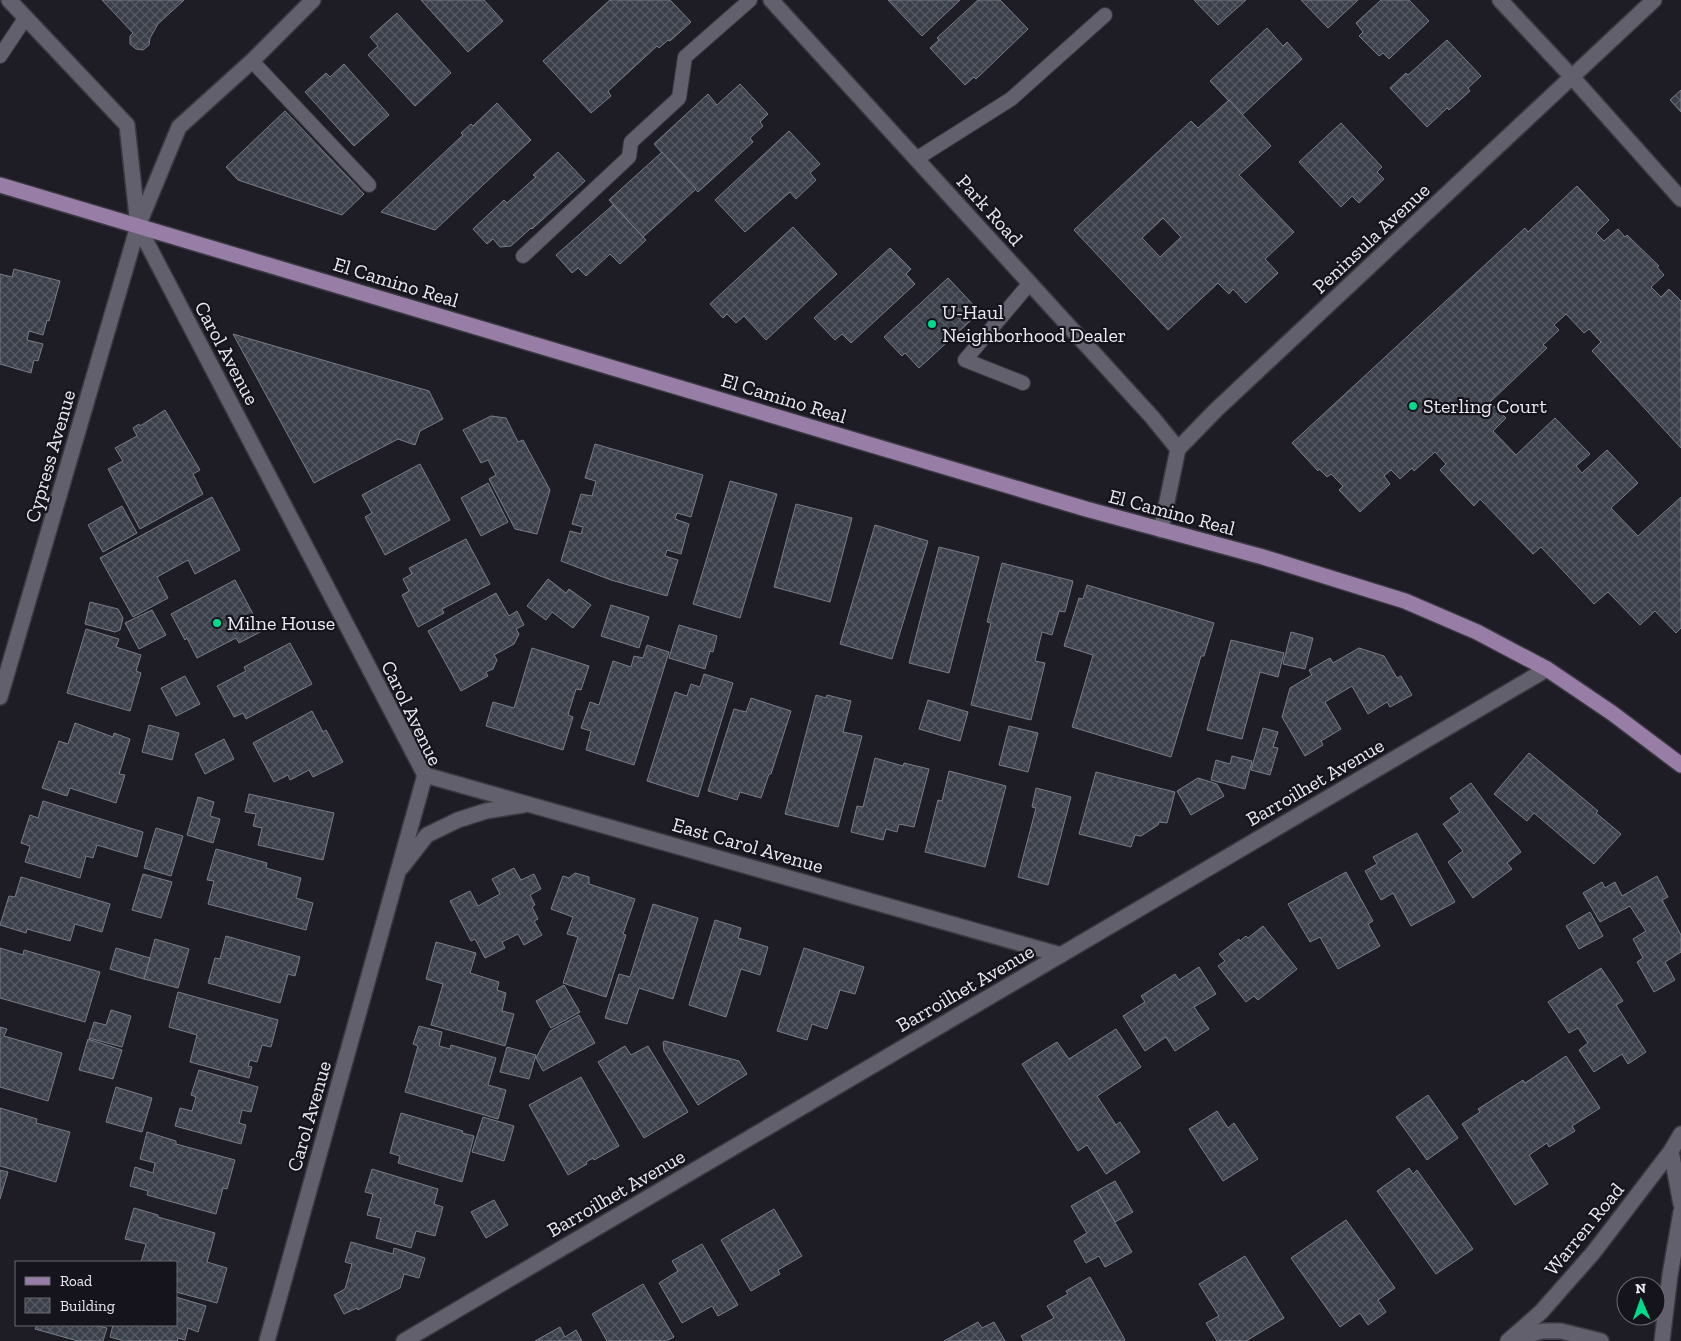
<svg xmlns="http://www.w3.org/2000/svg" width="1681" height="1341" viewBox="0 0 1681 1341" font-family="'Zilla Slab',serif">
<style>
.building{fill:url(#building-cross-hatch);stroke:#777d88;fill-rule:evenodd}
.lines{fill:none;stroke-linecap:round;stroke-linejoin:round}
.service-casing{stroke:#3a3941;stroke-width:16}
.minor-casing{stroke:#3a3941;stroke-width:18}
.secondary-casing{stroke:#3a3941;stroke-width:18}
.primary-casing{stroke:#3a3941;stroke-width:18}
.service{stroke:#61606c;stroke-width:14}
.minor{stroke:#61606c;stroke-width:15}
.secondary{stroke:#61606c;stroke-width:15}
.primary{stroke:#987da6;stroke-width:15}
.poi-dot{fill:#01d98b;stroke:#15141d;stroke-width:2}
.labels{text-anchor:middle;stroke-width:4.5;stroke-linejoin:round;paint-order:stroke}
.street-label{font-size:20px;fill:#ebeaf1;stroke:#15141d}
.poi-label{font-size:20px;fill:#ebeaf1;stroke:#15141d;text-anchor:start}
</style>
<defs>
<pattern id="building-cross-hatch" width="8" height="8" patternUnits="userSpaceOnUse" patternTransform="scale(1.25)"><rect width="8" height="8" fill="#3a3f49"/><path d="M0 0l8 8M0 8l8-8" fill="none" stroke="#575b64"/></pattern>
</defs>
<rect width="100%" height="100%" fill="#1e1d26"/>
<g class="building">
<polygon points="102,0 184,0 158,24 150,38 149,45 143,50 136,49 130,44 130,36 133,33"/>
<polygon points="421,0 484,0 503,21 468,52"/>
<polygon points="610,0 670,0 691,22 670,41 668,40 659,48 657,46 608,91 611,96 591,113 543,61"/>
<polygon points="888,0 960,0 922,36"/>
<polygon points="978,0 1000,0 1028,29 976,79 974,77 965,85 930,48 939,40 937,38"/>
<polygon points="1194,0 1246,0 1218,25"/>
<polygon points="1301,0 1358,0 1328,28"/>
<polygon points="1381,0 1409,0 1429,21 1389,59 1383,53 1379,56 1359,36 1363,32 1356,23"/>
<polygon points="397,13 451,73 415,106 368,55 378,46 370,37"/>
<polygon points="1267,28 1283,46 1287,42 1302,59 1242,115 1210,81"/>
<polygon points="1447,40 1481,76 1468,88 1470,91 1449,110 1447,108 1427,127 1390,88 1406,73 1408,75"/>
<polygon points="344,64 389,115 354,146 305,92 326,73 330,77"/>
<polygon points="740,84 768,114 760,122 763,126 750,138 753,142 698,192 654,144 708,94 717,105"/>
<polygon points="1681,90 1681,112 1670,100"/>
<path d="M 1229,100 L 1271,146 L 1239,175 L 1294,232 L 1265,259 L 1278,273 L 1246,303 L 1233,289 L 1229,294 L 1218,283 L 1168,330 L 1074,230 L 1191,121 L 1198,128 ZM 1163,218 L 1181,237 L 1160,257 L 1142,238 Z"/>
<polygon points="497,103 531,140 435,230 381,212 463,135 461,133 471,124 473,126"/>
<polygon points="285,111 364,194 342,215 238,180 226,167"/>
<polygon points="1341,123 1382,167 1377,172 1384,179 1359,203 1352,196 1341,207 1299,162"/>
<polygon points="789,131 820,164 810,173 816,180 796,199 790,192 745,232 715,200"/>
<polygon points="558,152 585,181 532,229 531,228 511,246 500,247 493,239 487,244 473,229 504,200 507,203 536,177 533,175"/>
<polygon points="662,152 696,189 643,237 609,200"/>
<polygon points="1577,186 1609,220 1596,233 1604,241 1618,229 1625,237 1627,235 1659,266 1657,267 1664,275 1651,287 1661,297 1669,289 1681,301 1681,448 1592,351 1601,342 1589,329 1584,333 1566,314 1554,325 1559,330 1543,345 1547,348 1490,402 1506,418 1493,431 1516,455 1555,418 1590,454 1576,466 1582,473 1607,450 1638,483 1611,508 1638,536 1681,497 1681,628 1676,633 1655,611 1640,625 1608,592 1594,604 1541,547 1533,554 1480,499 1474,506 1440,470 1446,464 1435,452 1414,471 1412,468 1400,479 1391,470 1384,476 1390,484 1360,512 1339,490 1343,486 1331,474 1327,477 1319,469 1318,471 1292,443 1525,228 1528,232"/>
<polygon points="613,205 646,240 620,264 610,254 586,276 578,268 572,273 556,255"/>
<polygon points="793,227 837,274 766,340 744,316 736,323 727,314 723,318 710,304"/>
<polygon points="890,248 911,269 906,274 915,284 851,343 842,334 835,340 814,318"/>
<polygon points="14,269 60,281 49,321 47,320 43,335 29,331 27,340 43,344 38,361 34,360 31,373 0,364 0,274 12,277"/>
<polygon points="948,278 980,312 919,368 905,353 902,356 884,337"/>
<polygon points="233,334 429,391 443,419 420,431 415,445 398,439 314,483"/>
<polygon points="165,410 200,470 193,474 203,494 140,529 108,469 123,461 115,448 137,436 133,428 139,424 140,426"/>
<polygon points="491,416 506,418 518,442 523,440 550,490 537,534 515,529 489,479 496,475 488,460 481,463 463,430"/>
<polygon points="595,444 703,475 691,517 677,513 675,519 689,524 681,554 667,550 665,556 678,560 667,596 611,580 561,561 570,531 581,534 583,527 572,524 581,494 592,496 596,481 585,478"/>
<polygon points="420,464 450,520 385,555 365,517 372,513 362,495"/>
<polygon points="730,481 777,494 740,618 693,604"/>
<polygon points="488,483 508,522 481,536 461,498"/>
<polygon points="212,497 240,550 195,574 188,560 157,577 168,598 133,617 100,558"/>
<polygon points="796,504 852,518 830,602 774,587"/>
<polygon points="122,506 137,533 103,552 88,525"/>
<polygon points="875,525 928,541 892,659 840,644"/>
<polygon points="466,539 490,584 442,609 444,613 418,627 402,595 409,591 403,579 412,574 409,568"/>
<polygon points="939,547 979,557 949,673 909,663"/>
<polygon points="1002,563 1073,581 1065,612 1059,611 1052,635 1042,632 1035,661 1045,663 1031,720 971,705 991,623 987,622"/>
<polygon points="548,579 566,593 569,589 591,605 573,628 552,612 546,620 527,606"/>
<polygon points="235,580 262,631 239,643 236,638 197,658 187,638 185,640 171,614"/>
<polygon points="1087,585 1214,623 1204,656 1201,656 1171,757 1072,727 1093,655 1064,646 1079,598 1083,599"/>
<polygon points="496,593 509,616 517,611 524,625 516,629 519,634 514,644 494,655 497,660 493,669 486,672 488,676 461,691 428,631"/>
<polygon points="90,602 118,609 123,618 120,630 115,632 85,624"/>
<polygon points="611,605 649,617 639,648 601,636"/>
<polygon points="152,610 166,635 139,649 125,623"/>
<polygon points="679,625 717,636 713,652 710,651 705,669 669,658"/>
<polygon points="86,629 119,639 116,647 141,655 136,671 141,673 130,711 67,693"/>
<polygon points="1291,632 1313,638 1305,669 1283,664"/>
<polygon points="1231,640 1284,653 1278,677 1260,672 1242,739 1207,730"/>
<polygon points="290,643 312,684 246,719 243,713 234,717 217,686 246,671 244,667"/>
<polygon points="647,645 669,652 634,765 586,750 591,731 581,728 590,702 599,705 613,661 631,667 634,656 643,658"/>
<polygon points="532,648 589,666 581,690 576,689 568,715 573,717 563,750 486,726 493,702 514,708"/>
<polygon points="1359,648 1384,656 1397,678 1401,676 1412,695 1390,707 1387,702 1368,714 1352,686 1325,702 1341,729 1321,741 1323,745 1305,756 1282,717 1290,688 1312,675 1309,670 1330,658 1333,663"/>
<polygon points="704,674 733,683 698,797 647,781 675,692 687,696 691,684 700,687"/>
<polygon points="185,676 200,704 176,716 161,688"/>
<polygon points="816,695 826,698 827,695 851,701 843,732 862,736 838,827 785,814"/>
<polygon points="751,698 791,711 771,774 769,774 761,798 740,792 737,800 708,791 734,709 746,712"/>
<polygon points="928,700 968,712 960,741 919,729"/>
<polygon points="312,711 323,732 326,730 343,762 313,777 309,770 290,780 288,775 274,782 253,743"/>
<polygon points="75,723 113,737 114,733 130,739 119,774 125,775 116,803 70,788 67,796 42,788 59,741 68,744"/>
<polygon points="149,725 179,733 172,760 142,752"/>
<polygon points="1009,726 1038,733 1028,772 999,765"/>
<polygon points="1263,728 1278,732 1273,747 1278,748 1270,775 1251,770"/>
<polygon points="224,739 234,759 205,774 195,754"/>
<polygon points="1529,753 1598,811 1596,813 1621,834 1594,864 1534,813 1527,821 1494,794"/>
<polygon points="1232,756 1252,761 1245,789 1211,780 1216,760 1230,764"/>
<polygon points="875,758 903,766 904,763 929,769 914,827 899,824 897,832 886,829 883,840 851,832 857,806 863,807"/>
<polygon points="949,771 1006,786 985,867 925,852 938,800 942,801"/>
<polygon points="1096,772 1175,792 1167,823 1159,822 1158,825 1141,836 1135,835 1131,847 1079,834"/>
<polygon points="1198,778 1217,784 1224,796 1191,815 1177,791"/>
<polygon points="1471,783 1521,852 1507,863 1512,869 1473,898 1448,862 1463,851 1443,824 1460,812 1450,798"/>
<polygon points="1036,788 1071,797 1048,885 1018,877 1036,808 1032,807"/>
<polygon points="249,794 334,813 323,860 258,845 262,828 253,826 256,814 245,812"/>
<polygon points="198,797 214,802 210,816 220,819 213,843 187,835"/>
<polygon points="43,801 143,832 137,857 97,845 93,858 86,856 80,878 25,862 30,846 21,843 30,815 38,818"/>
<polygon points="156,828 183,836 171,876 144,868"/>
<polygon points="1417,833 1455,902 1411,926 1393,893 1381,900 1365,871 1377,864 1373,857"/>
<polygon points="216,849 267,863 266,868 301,878 296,898 313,903 306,930 208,904 214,881 207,880"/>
<polygon points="514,868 521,880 534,874 541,889 530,895 535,905 532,907 538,919 534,921 542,935 524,945 518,934 502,942 505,948 485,958 475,939 471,941 450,901 470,891 478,906 500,894 492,879"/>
<polygon points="1346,872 1373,921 1368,924 1380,946 1338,969 1320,937 1310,942 1288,904"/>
<polygon points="575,873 589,877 589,884 635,899 623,934 626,935 606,997 563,983 578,937 567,934 573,917 551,909 563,876 569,878"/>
<polygon points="143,874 172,882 161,918 132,910"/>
<polygon points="1657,876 1668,897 1662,900 1681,935 1681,952 1665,962 1675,980 1654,992 1637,962 1643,958 1633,939 1646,931 1630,906 1600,922 1583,893 1602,882 1605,888 1615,882 1622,896"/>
<polygon points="21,877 110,904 102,932 75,924 70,941 27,929 26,933 0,925 9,896 15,897"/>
<polygon points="653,904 698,918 673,999 639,988 627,1024 605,1018 619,974 630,977"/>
<polygon points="1590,912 1603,936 1579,949 1566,926"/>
<polygon points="715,920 741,928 738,938 768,947 760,975 741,969 726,1017 689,1005"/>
<polygon points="1263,926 1297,969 1258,1000 1254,996 1246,1002 1218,966 1225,961 1219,954 1239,939 1240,941 1246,936 1248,938"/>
<polygon points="226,936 300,957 295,976 288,974 280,1003 208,983 215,958 220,959"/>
<polygon points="155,939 189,949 178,988 144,979"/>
<polygon points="436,942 476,953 470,973 499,982 497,990 506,993 502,1011 514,1014 505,1046 431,1025 443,984 426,979"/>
<polygon points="0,948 23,955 24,950 100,972 85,1022 0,998"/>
<polygon points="116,948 150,958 144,979 110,969"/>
<polygon points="804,948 864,967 855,994 840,990 827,1029 812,1024 807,1040 777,1031"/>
<polygon points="1199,967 1216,994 1194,1007 1209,1029 1175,1051 1166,1037 1145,1051 1123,1016 1145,1002 1141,996 1175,974 1179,980"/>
<polygon points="1601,968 1623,1001 1616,1005 1646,1052 1628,1064 1622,1054 1594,1072 1579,1050 1588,1043 1578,1028 1569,1033 1548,1002"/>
<polygon points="564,985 580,1012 551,1028 536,1001"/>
<polygon points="178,992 278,1020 271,1047 262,1045 257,1062 250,1060 248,1066 252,1067 249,1078 190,1062 197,1035 169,1027"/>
<polygon points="111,1010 131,1016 122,1047 89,1038 94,1022 106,1025"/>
<polygon points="579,1015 595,1043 543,1071 536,1058 550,1031"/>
<polygon points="419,1026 442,1032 439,1046 450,1049 451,1045 496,1058 488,1085 506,1090 498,1119 405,1092 418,1046 413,1044"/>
<polygon points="0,1027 7,1029 4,1036 62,1053 48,1101 0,1087"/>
<polygon points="1116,1029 1141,1067 1097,1096 1116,1125 1120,1122 1140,1152 1106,1174 1087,1145 1078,1151 1022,1064 1057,1042 1069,1059"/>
<polygon points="88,1039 122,1050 113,1079 79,1070"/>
<polygon points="665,1041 739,1061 747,1074 698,1105 664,1051 663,1042"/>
<polygon points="625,1046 631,1055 648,1046 688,1112 644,1138 598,1062"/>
<polygon points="507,1047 536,1055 529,1079 500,1072"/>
<polygon points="1566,1056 1600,1108 1572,1126 1575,1131 1549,1147 1547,1143 1529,1155 1548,1184 1515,1205 1462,1124 1480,1112 1478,1109 1523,1080 1525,1083"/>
<polygon points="199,1070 258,1087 251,1112 242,1110 239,1123 246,1125 241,1144 175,1126 180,1108 192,1111 196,1097 191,1095"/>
<polygon points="581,1077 619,1146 594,1160 593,1158 586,1162 587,1164 568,1175 529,1105"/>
<polygon points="116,1087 152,1098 142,1132 106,1122"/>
<polygon points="1428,1095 1458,1138 1427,1160 1396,1117"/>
<polygon points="0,1108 37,1119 36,1123 70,1132 56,1182 0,1166"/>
<polygon points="1217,1111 1228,1128 1234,1123 1258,1159 1223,1181 1189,1129"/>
<polygon points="401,1113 463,1131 462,1133 474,1136 462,1182 398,1163 400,1156 390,1153"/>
<polygon points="483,1117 514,1126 504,1161 472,1152"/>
<polygon points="147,1132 176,1141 176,1144 235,1160 227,1189 223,1188 216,1214 147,1195 148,1191 130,1186 135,1167 153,1173 155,1163 140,1159"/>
<polygon points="1409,1168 1413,1174 1417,1170 1473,1249 1436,1274 1377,1191"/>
<polygon points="372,1169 438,1189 434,1204 443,1207 435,1236 416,1231 411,1248 376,1238 381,1218 367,1215 373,1194 365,1192"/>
<polygon points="0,1170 8,1172 0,1199"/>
<polygon points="1115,1181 1133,1212 1115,1222 1097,1191"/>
<polygon points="1097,1191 1132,1252 1105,1267 1099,1256 1086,1263 1074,1241 1087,1233 1071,1206"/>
<polygon points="494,1200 508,1225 486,1238 471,1212"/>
<polygon points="134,1208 158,1215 158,1217 215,1233 207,1262 227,1268 217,1303 176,1292 176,1262 141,1262 146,1244 125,1239"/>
<polygon points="774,1209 802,1256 778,1270 780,1274 751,1291 721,1240"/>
<polygon points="1346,1220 1395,1288 1378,1300 1386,1312 1368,1325 1360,1313 1340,1327 1291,1258"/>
<polygon points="351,1242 393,1254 394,1248 425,1258 419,1278 404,1274 400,1288 358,1310 357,1308 344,1314 334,1295 345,1289 352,1264 345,1262"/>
<polygon points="702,1244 738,1305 718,1316 712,1306 682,1323 659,1283 678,1271 672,1261"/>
<polygon points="1245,1256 1284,1318 1246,1341 1217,1341 1206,1323 1219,1316 1199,1284"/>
<polygon points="1090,1277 1125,1340 1122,1341 1024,1341 1021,1336 1054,1318 1047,1306 1068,1294 1066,1291"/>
<polygon points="643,1284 674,1337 666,1341 607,1341 592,1314"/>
<polygon points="176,1297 206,1306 198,1332 188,1328 185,1340 178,1338 177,1341 124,1341 110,1337 113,1325 176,1325"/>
<polygon points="978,1322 982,1328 994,1322 1005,1341 944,1341"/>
<polygon points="37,1325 93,1325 107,1328 103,1341 78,1341 35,1329"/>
<polygon points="560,1327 565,1337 576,1330 582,1341 535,1341"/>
</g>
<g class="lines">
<defs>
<g id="service">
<polyline points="0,56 26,17"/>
<polyline points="252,61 369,185"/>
<polyline points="916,159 1011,99 1105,15"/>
<polyline points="523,256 629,157 631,142 679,98 685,57 750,0"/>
<polyline points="1023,383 965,360 1030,283"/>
</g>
<g id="minor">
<polyline points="9,0 127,125 138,226 425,775 267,1341"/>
<polyline points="771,0 1152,417 1178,449"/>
<polyline points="1500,0 1572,77 1681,199"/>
<polyline points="0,697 138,226 179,127 252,61 313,0"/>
<polyline points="425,775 1061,955"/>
<polyline points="402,867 427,835 458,820 486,811 523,805"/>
<polyline points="1671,1151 1681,1204"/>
<polyline points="1512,1339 1543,1331 1561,1331 1601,1341"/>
<polyline points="404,1341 1547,669"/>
<polyline points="1508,1341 1541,1312 1593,1253 1671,1151 1681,1134"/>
<polyline points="1662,1341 1670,1275 1681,1212"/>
</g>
<polyline id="secondary" points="1161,530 1178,449 1216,410 1654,0"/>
<polyline id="primary" points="0,185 1086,509 1263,557 1405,601 1477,632 1547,669 1612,713 1681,765"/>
</defs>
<use href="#service" class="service-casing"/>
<use href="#minor" class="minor-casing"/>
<use href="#secondary" class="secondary-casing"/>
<use href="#primary" class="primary-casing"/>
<use href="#service" class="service"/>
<use href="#minor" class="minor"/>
<use href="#secondary" class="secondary"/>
<use href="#primary" class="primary"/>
</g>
<g class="poi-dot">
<circle cx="932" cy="324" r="5"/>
<circle cx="1413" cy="406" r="5"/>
<circle cx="217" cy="623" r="5"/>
</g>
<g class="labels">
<g class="street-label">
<text transform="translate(990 210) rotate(48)" y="7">Park Road</text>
<text transform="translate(1371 238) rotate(-43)" y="7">Peninsula Avenue</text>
<text transform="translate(396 282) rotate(17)" y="7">El Camino Real</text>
<text transform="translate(227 353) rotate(62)" y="7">Carol Avenue</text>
<text transform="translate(784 398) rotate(17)" y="7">El Camino Real</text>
<text transform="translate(50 456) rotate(-74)" y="7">Cypress Avenue</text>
<text transform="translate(1172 512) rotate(15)" y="7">El Camino Real</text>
<text transform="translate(412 713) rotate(64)" y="7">Carol Avenue</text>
<text transform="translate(1315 782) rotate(-30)" y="7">Barroilhet Avenue</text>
<text transform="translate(748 845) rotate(16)" y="7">East Carol Avenue</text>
<text transform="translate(965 988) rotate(-30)" y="7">Barroilhet Avenue</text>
<text transform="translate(309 1116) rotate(-74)" y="7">Carol Avenue</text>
<text transform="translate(616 1193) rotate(-30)" y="7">Barroilhet Avenue</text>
<text transform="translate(1584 1229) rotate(-51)" y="7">Warren Road</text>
</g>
<g class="poi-label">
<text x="942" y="319">U-Haul<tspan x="942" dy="23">Neighborhood Dealer</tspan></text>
<text x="1423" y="413">Sterling Court</text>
<text x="227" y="630">Milne House</text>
</g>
</g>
<rect x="15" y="1261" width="162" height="65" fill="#15141d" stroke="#6b6a72"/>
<rect x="25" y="1277" width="25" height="8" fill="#987da6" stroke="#6b6a72"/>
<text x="60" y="1286" font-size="15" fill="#ebeaf1">Road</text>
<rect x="25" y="1298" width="25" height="15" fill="url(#building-cross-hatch)" stroke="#6b6a72"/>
<text x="60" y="1311" font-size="15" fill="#ebeaf1">Building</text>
<g transform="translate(1641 1301) rotate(358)"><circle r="24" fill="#15141d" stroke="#6b6a72"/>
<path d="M0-4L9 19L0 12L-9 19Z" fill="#01d98b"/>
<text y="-8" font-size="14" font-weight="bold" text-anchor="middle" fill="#ebeaf1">N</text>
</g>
</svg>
